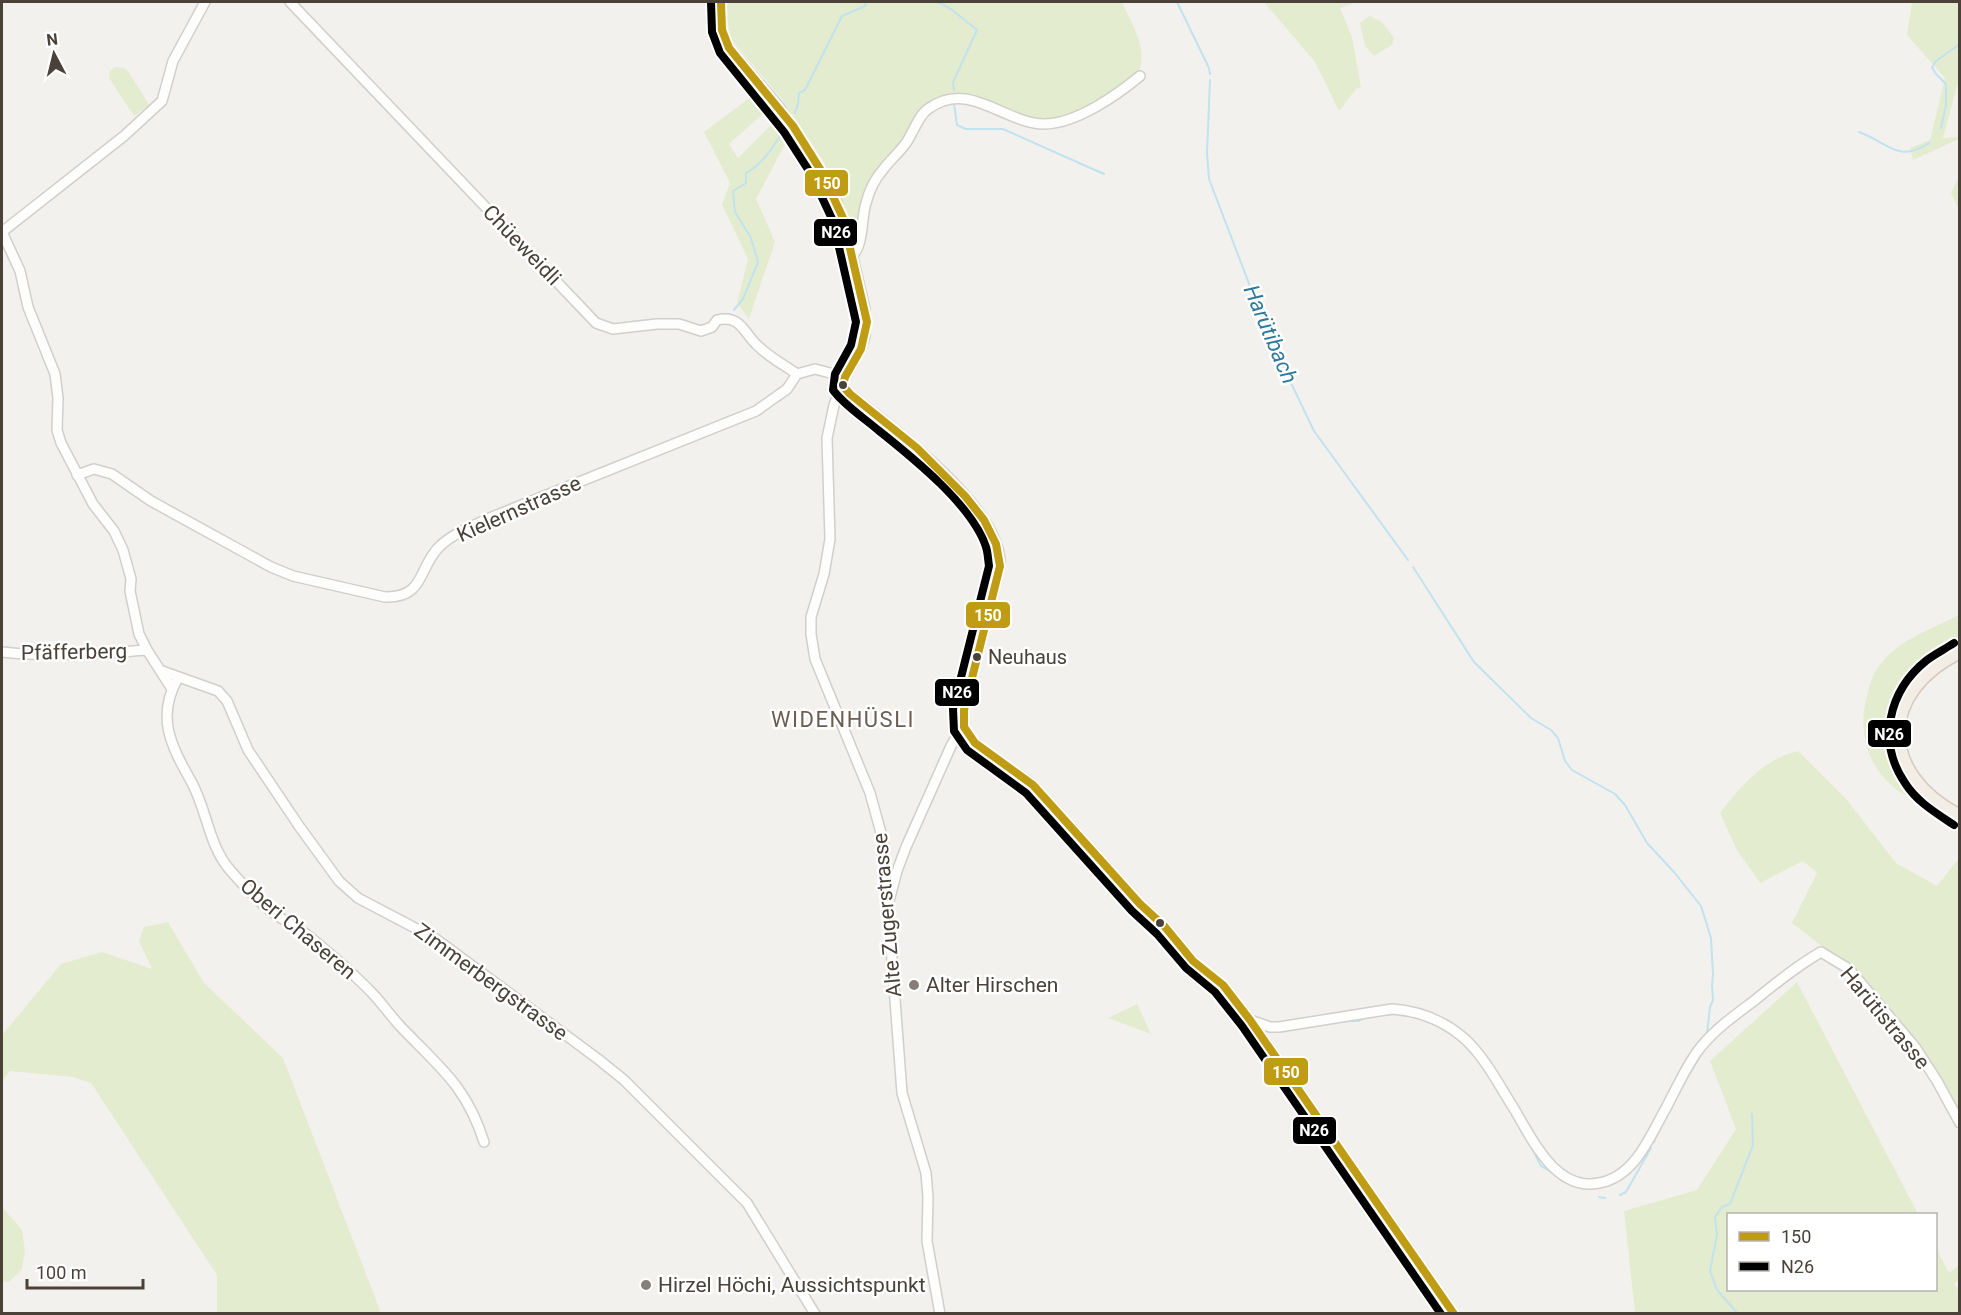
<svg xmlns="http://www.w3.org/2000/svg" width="1961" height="1315" viewBox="0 0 1961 1315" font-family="Roboto,sans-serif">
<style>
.green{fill:#e4eccf}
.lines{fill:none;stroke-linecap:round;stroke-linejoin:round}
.stream{stroke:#c1e2ef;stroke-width:2}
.minor-casing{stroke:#d1cfcb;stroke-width:12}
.major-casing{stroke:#d5cabc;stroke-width:15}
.minor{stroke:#fdfdfc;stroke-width:9}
.major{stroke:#f2eee6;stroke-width:12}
.bus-1-casing{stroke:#fff;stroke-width:12}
.bus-2-casing{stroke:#fff;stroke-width:12}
.bus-1{stroke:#c09c14;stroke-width:8}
.bus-2{stroke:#000;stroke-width:8}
.bus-dot{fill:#4a4239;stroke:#fff;stroke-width:2}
.poi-dot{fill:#857f78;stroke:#fff;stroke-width:2}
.labels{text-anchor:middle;stroke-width:5;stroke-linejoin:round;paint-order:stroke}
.bus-label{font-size:20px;fill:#4a4239;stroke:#fff;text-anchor:start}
.street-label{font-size:21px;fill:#4a4239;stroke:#fff}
.poi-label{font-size:21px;fill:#4a4239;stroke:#fff;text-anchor:start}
.water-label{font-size:22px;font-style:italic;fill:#2e7a9c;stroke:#fff}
.neighbourhood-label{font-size:22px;letter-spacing:1.5px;fill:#6d5e51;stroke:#fff}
.line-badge{stroke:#fff;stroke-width:2}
.badge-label{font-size:16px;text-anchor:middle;font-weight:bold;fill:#fff}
</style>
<rect width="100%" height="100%" fill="#f3f1ee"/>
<g class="green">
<path d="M 728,2 L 1122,2 C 1132,24 1151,53 1136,77 L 1084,109 L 1057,120 L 1033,119 L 966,93 L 949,94 L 925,106 L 914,119 L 908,134 L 870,181 L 857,220 L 855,240 L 845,207 L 822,159 L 781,98 L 731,39 L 727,20 Z"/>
<polygon points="1264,2 1357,2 1340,8 1352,37 1361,87 1356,89 1339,111 1315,62"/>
<polygon points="1912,2 1960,2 1959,84 1957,86 1943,138 1959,137 1959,139 1913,160 1910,148 1930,140 1945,78 1907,35"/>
<polygon points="1370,16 1382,22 1394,38 1392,45 1374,56 1365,46 1360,23"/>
<polygon points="115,67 123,68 128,71 149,105 134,116 109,78 110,71"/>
<polygon points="752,96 765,112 729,144 738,158 773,123 792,131 756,199 775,242 749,319 737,303 748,259 722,205 730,183 704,132"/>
<polygon points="1959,176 1959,210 1951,193"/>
<path d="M 1959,615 L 1959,647 L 1923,669 L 1908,688 L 1895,749 L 1900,765 L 1917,791 L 1915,796 C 1904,797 1896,790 1888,782 C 1864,758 1858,724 1868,692 C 1870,685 1872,676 1876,670 C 1897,639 1928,631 1959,615 Z"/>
<path d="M 1798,751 L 1847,800 L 1896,863 L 1937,886 L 1959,858 L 1959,1117 L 1917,1044 L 1864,979 L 1844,959 L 1823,947 L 1792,923 L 1817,873 L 1803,861 L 1760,883 L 1737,850 L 1720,813 C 1742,785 1762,760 1798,751 Z"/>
<polygon points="168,922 204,983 283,1058 381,1313 217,1313 217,1275 91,1083 73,1077 10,1071 2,1081 2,1035 61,964 102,952 152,969 139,941 144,927"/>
<polygon points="1797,982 1918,1214 1728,1214 1728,1290 1936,1290 1936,1248 1949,1273 1959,1265 1959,1280 1954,1284 1957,1289 1959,1286 1959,1313 1635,1313 1624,1211 1697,1190 1736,1129 1710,1061"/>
<polygon points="1137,1004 1151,1034 1108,1018"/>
<polygon points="2,1207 22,1230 25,1251 22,1269 9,1282 2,1281"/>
</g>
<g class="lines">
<g class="stream">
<polyline points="938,2 951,9 977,30 953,82 954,90"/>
<polyline points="1177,2 1209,68 1210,74"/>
<polyline points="1210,80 1207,153 1209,179 1271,341 1314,431 1408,560"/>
<polyline points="954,104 957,125 966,129 1003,129 1104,174"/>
<polyline points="795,113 798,104 799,93 805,90 842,16 865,6 866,2"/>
<polyline points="1941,128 1946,105 1946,84 1936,74 1932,67 1936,61 1960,44"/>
<path d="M 1859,132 C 1887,142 1898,164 1929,143"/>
<path d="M 734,310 L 743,299 L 758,262 L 751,238 L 735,212 L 733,191 L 746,183 L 746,173 C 764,164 776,142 787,125"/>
<polyline points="1413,567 1474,662 1531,718 1551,730 1558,738 1565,761 1572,770 1615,794 1625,805 1647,843 1674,872 1701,906 1711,938 1713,975 1712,985 1713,1000 1710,1007 1707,1033"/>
<polyline points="1351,1021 1359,1021 1365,1017 1368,1018 1373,1016 1396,1014"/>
<polyline points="1479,1061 1495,1086"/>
<polyline points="1685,1081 1699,1058"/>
<polyline points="1529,1142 1541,1166 1554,1173"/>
<polyline points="1654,1142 1656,1133"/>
<polyline points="1620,1195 1626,1192 1651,1148"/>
<polyline points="1599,1197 1605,1198"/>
<polyline points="1738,1314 1717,1290 1710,1271 1717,1235 1715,1217 1722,1207 1730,1204 1753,1145 1752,1114"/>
</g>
<defs>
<g id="minor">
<path d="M 290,2 L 596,323 L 613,329 L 657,324 L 679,324 L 701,331 L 712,327 L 717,320 C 741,314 744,334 758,346 C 769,357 784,365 797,374"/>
<polyline points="721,2 722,30 729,48 780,108 820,169 837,203 850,245 865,309 865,336 861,349 845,377 834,405 827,438 830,539 824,574 811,617 811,634 815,659 870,793 883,840 902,1093 926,1173 928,1197 927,1241 940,1314"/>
<polyline points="2,232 20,271 28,307 55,374 58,398 57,430 61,443 93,504 114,531 123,550 131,579 130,591 139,634 147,650 172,689"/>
<polyline points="2,232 124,136 162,101 173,61 205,2"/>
<path d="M 853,255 C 864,243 861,219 866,203 C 869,192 874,180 882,171 C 889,161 899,153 906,143 C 913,133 918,116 928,109 C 969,79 1003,123 1044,124 C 1076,124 1117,95 1140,76"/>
<path d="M 843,386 L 850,394 C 892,427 1004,510 1000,566 L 964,708 C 963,714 962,721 964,727 C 970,748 1016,770 1033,785 L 1140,904 L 1165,927 L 1193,961 L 1223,985 L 1250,1020 L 1454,1314"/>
<path d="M 77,475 L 94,469 L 112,474 L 151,501 L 271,567 L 293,576 L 385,597 C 425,598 418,568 439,547 C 452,534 471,527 487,519 L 756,411 L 787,389 L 797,374 L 815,369 L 845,377"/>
<path d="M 2,652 C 50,657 98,654 147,650"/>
<polyline points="162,671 218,691 227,701 248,750 299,826 339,881 358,898 436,939 598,1059 624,1080 747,1203 815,1314"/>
<path d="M 178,678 C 155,718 172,747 192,783 C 207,811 209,846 230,870 C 243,885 257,900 272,912 C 284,921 298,927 310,937 C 332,955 354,974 374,995 C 383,1005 391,1016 400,1026 C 439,1067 466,1085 484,1142"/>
<polyline points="889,901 897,871 906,847 951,746 963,725"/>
<path d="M 1250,1020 L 1270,1027 L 1279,1027 L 1392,1009 C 1420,1011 1445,1021 1466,1040 C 1485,1058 1499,1085 1513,1107 C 1531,1137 1555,1192 1599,1183 C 1635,1177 1650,1136 1666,1108 C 1676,1089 1685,1069 1697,1052 C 1712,1031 1734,1016 1755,1000 C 1776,983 1797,966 1821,952 L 1849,969 L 1915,1047 L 1937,1081 L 1960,1123"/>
</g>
<path id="major" d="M 1960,652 C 1877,693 1879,774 1960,816"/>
</defs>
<use href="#minor" class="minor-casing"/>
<use href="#major" class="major-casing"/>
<use href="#minor" class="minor"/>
<use href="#major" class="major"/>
<defs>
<g id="bus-1">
<polyline points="721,2 722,30 729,48 793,126 820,169 843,218 867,322 861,349 845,377 843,386"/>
<polyline points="843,386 850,394 917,448 965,496 984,520 996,544 1000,566 964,710 964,727 975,743 1033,785 1140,904 1165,927 1193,961 1223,985 1250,1020 1454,1314"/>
</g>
<g id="bus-2">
<path d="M 711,2 L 712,32 L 720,53 L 784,132 L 811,174 L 833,221 L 856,322 L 851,345 L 835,374 L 833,390 C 845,406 863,417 878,430 C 912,457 973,506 986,547 C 988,553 988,560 989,566 L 953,709 L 954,731 L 967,750 L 1026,793 L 1132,911 L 1157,934 L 1186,968 L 1215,992 L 1242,1026 L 1441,1314"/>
<path d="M 1954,825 C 1936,813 1917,802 1905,783 C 1877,742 1888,691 1927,660 C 1935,654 1945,649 1954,643"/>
</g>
</defs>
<use href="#bus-1" class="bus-1-casing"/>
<use href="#bus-2" class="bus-2-casing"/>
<use href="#bus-1" class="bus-1"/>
<use href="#bus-2" class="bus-2"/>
</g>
<g class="bus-dot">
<circle cx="843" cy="385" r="5"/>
<circle cx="977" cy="657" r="5"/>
<circle cx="1160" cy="923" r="5"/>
</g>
<g class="poi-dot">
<circle cx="914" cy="985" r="6"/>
<circle cx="646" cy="1285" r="6"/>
</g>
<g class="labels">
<g class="bus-label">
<text x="988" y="664">Neuhaus</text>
</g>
<g class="street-label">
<text transform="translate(522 245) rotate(46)" y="7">Chüeweidli</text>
<text transform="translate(519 509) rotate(-24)" y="7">Kielernstrasse</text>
<text transform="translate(74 652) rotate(-1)" y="7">Pfäfferberg</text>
<text transform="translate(887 915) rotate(-95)" y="7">Alte Zugerstrasse</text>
<text transform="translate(298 929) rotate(40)" y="7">Oberi Chaseren</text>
<text transform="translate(491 982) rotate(36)" y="7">Zimmerbergstrasse</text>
<text transform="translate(1885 1018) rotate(50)" y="7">Harütistrasse</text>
</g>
<g class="poi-label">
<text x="926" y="992">Alter Hirschen</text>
<text x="658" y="1292">Hirzel Höchi, Aussichtspunkt</text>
</g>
<g class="water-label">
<text transform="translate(1271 334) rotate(67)" y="8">Harütibach</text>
</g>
<g class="neighbourhood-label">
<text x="843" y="727">WIDENHÜSLI</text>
</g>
</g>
<g class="line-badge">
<rect x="804" y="169" width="45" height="28" rx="6" fill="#c09c14"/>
<rect x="813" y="218" width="45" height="29" rx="6" fill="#000"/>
<rect x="965" y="601" width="46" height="28" rx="6" fill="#c09c14"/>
<rect x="934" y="678" width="46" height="29" rx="6" fill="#000"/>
<rect x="1867" y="719" width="45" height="29" rx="6" fill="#000"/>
<rect x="1263" y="1057" width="46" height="29" rx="6" fill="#c09c14"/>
<rect x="1292" y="1116" width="45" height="29" rx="6" fill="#000"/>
</g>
<g class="badge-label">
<text x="827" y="189">150</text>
<text x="836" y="238">N26</text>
<text x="988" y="621">150</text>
<text x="957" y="698">N26</text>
<text x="1889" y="740">N26</text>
<text x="1286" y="1078">150</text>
<text x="1314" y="1136">N26</text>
</g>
<rect width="1961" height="1315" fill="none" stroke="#4a4239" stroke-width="6"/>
<rect x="1727" y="1213" width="210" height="78" fill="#ffffff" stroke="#b7b3b0" stroke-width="1.5"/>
<rect x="1739" y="1232" width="30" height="9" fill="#c09c14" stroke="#b7b3b0" stroke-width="1.5"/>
<text x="1781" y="1243" font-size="18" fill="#4a4239">150</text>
<rect x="1739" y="1262" width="30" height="9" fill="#000000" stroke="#b7b3b0" stroke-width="1.5"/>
<text x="1781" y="1273" font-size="18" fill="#4a4239">N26</text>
<g transform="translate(54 54) rotate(353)" stroke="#ffffff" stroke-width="4.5" paint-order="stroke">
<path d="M0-4.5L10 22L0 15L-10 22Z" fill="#4a4239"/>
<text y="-9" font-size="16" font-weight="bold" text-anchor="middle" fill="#4a4239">N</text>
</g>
<path d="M27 1279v9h116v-9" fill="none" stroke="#4a4239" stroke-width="3"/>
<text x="36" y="1279" font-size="18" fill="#4a4239" stroke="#ffffff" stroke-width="4.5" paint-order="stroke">100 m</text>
</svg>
